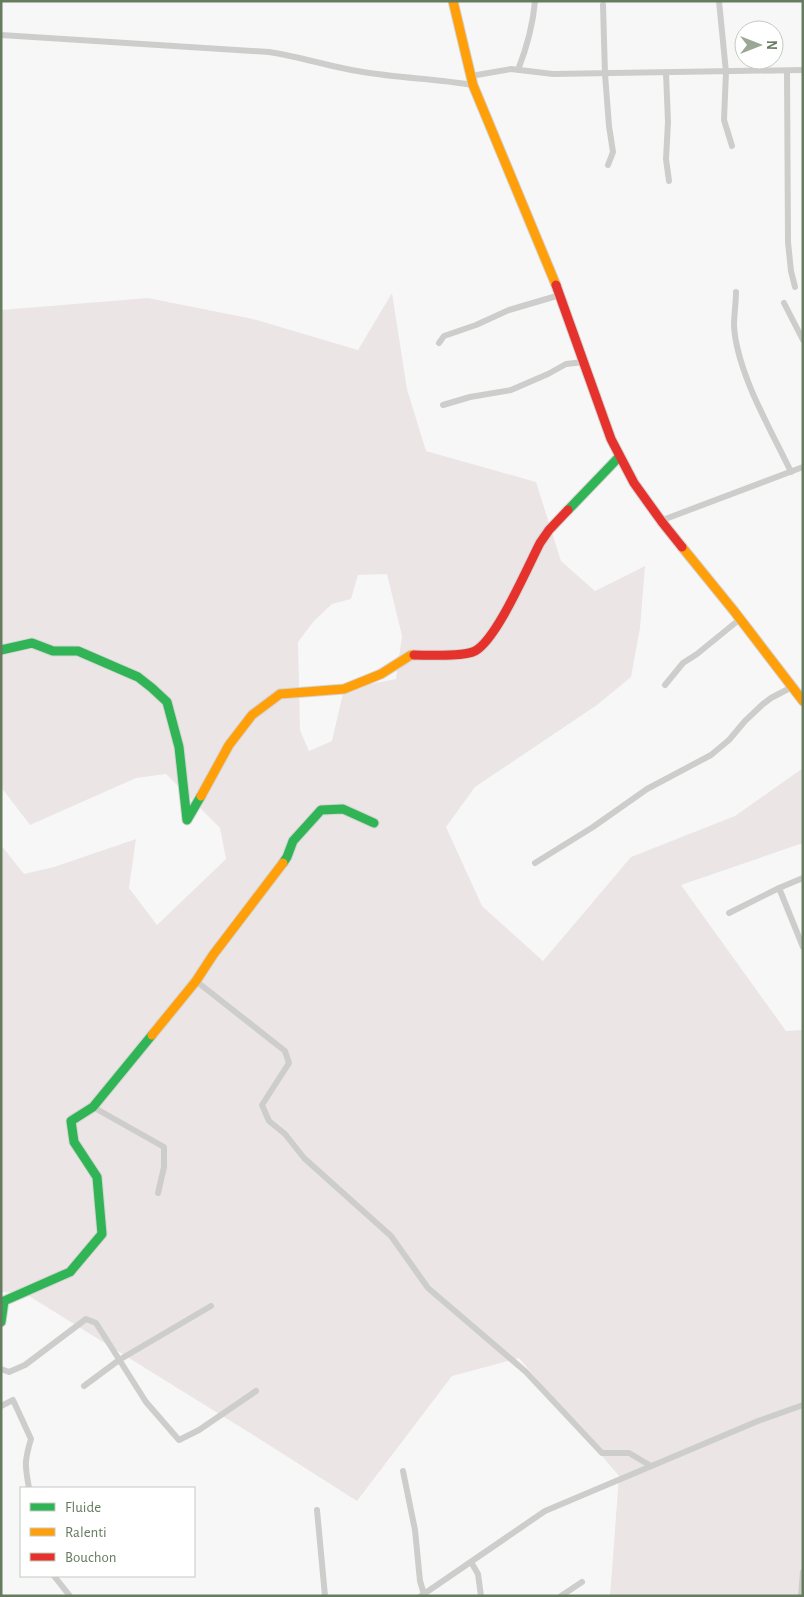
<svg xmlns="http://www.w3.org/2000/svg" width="804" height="1597" viewBox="0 0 804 1597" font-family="'Alegreya Sans',sans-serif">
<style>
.green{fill:#ebe5e6;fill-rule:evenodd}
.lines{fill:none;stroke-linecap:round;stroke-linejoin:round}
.fast-casing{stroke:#d4d5d3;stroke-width:11}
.slow-casing{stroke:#d4d5d3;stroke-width:11}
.jam-casing{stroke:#d4d5d3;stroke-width:11}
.street{stroke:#cdcecc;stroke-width:6}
.fast{stroke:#30b455;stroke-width:9}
.slow{stroke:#ff9f0a;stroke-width:9}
.jam{stroke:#e5322d;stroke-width:9}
</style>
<rect width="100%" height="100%" fill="#f8f7f8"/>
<path class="green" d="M 392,293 L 407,389 L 426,451 L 536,482 L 561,561 L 595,591 L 645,566 L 640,628 L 631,677 L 597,705 L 475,787 L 446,827 L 482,906 L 543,961 L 631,857 L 735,816 L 803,768 L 803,843 L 681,885 L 786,1031 L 803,1030 L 803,1596 L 610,1596 L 619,1476 L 519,1358 L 452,1376 L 357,1501 L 258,1438 L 24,1293 L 1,1292 L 1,845 L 24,874 L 54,867 L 136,839 L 129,888 L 157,925 L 226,859 L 220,828 L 166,774 L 136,778 L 30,825 L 1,787 L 1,310 L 148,298 L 253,319 L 358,350 ZM 387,574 L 402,636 L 396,679 L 344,689 L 332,741 L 309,751 L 300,730 L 298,642 L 314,621 L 332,604 L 351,599 L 358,575 Z"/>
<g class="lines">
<defs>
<g id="fast">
<polyline points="568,510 619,457"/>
<polyline points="1,650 32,643 53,651 78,651 138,677 152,688 167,702 179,747 187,820 201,796"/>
<polyline points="283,863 287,857 293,841 321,810 343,809 374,823"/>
<polyline points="1,1322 4,1301 70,1272 102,1234 97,1177 74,1142 71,1121 93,1107 152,1035"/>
</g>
<g id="slow">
<polyline points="453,1 473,85 556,285"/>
<polyline points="682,547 734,611 803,701"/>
<polyline points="201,796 229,745 252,715 280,694 344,689 381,674 411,655 414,655"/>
<polyline points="152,1035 196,981 213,955 283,863"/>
</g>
<g id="jam">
<polyline points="556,285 611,439 634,483 662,522 682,547"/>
<path d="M 414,655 C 428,655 464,657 475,651 C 497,639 527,568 540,543 L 549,530 L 568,510"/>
</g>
</defs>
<use href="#fast" class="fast-casing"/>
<use href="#slow" class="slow-casing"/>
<use href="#jam" class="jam-casing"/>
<g class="street">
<polyline points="719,1 726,72 724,120 732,146"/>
<polyline points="603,5 605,74 609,126 613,152 608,165"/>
<path d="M 1,35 L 269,52 C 301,57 331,67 363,72 C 399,78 437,79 473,85"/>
<path d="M 518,70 C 527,47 533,25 535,1"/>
<polyline points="787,71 788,242 791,271 795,287"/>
<polyline points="666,73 668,122 666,159 669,181"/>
<polyline points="471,76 511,69 553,74 803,70"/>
<path d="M 736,292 C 736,303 734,315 734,326 C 737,373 771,430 791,472"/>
<polyline points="784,303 803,340"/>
<polyline points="439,343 444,336 476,325 509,310 560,295"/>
<polyline points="443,405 470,397 511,390 548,374 566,364 584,362"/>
<polyline points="660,521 803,467"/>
<polyline points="665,685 683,663 697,654 740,619"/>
<polyline points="535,863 593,827 647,789 711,755 729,740 745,721 763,704 771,698 792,687"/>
<polyline points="779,888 803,947"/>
<polyline points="729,913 779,888 803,878"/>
<polyline points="196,981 285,1051 289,1063 262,1105 269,1121 285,1134 304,1158 391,1236 428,1288 526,1372 602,1453 629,1453 651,1466"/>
<polyline points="93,1107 164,1147 164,1167 158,1193"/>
<polyline points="1,1369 9,1372 25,1365 86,1319 96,1323 146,1402 179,1440 199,1430 256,1391"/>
<polyline points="84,1386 119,1360 211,1306"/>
<path d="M 1,1406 L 13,1400 L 31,1439 C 24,1462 25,1466 29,1488"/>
<polyline points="403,1471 415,1530 420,1581 424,1594"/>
<polyline points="317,1510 325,1596"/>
<polyline points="471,1562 478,1574 481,1596"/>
<polyline points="54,1576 70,1596"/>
<polyline points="421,1596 545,1511 758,1421 803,1405"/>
<polyline points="561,1596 582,1582"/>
<polyline points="801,1596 803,1572"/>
</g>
<use href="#fast" class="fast"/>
<use href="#slow" class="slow"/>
<use href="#jam" class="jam"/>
</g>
<rect width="804" height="1597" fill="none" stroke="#667c5e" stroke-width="5"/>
<rect x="20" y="1487" width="175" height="90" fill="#ffffff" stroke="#c2cbbf"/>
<rect x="30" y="1503" width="25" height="8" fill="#30b455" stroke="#c2cbbf"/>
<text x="65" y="1512" font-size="15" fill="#667c5e">Fluide</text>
<rect x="30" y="1528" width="25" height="8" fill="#ff9f0a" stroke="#c2cbbf"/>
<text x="65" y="1537" font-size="15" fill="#667c5e">Ralenti</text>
<rect x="30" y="1553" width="25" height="8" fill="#e5322d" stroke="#c2cbbf"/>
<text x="65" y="1562" font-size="15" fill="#667c5e">Bouchon</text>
<g transform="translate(759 45) rotate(90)"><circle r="24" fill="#ffffff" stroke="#c2cbbf"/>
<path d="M0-4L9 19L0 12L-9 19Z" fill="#99a794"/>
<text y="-8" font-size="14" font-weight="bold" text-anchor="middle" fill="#667c5e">N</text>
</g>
</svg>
